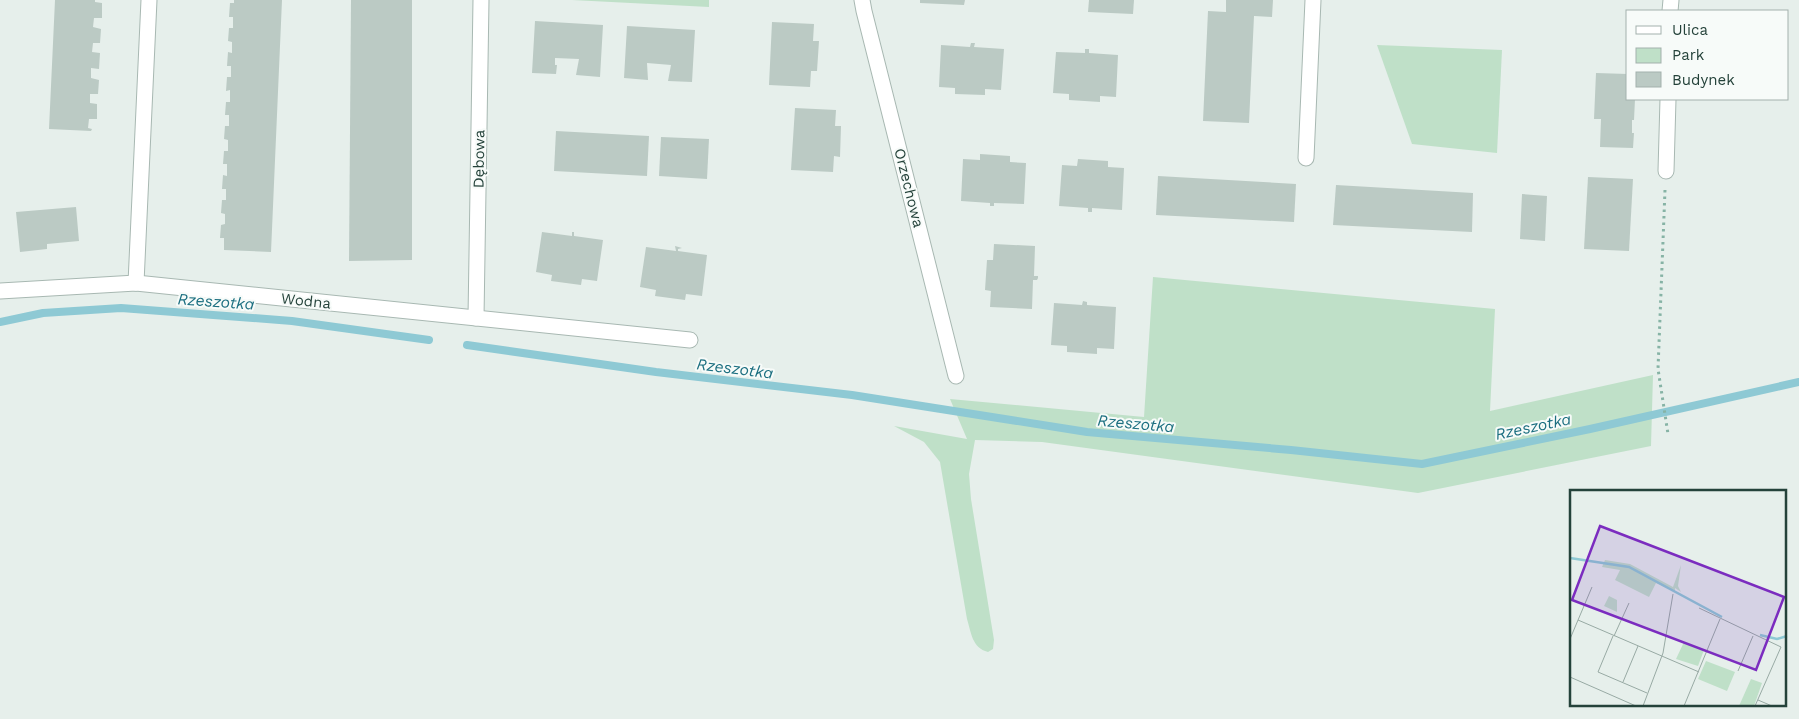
<svg xmlns="http://www.w3.org/2000/svg" width="1799" height="719" viewBox="0 0 1799 719" font-family="'Work Sans',sans-serif">
<style>
.green{fill:#bfe0c8}
.lines{fill:none;stroke-linecap:round;stroke-linejoin:round}
.stream{stroke:#8ec9d4;stroke-width:8}
.building{fill:#bbcac4}
.minor-casing{stroke:#a8b8b2;stroke-width:17}
.path{stroke:#86b3a5;stroke-width:3;stroke-dasharray:2.5 4;stroke-linecap:butt}
.minor{stroke:#fff;stroke-width:15}
.labels{text-anchor:middle;stroke-width:4;stroke-linejoin:round;paint-order:stroke}
.street-label{font-size:15px;fill:#24423a;stroke:#f7fbf9}
.water-label{font-size:16px;font-style:italic;fill:#1c6f80;stroke:#f7fbf9}
.inset-river{fill:none;stroke:#8ec9d4;stroke-width:2.5}
.inset-road{fill:none;stroke:#98aaa4;stroke-width:1}
.view{fill:#7b2cbf;fill-opacity:0.15;stroke:#7b2cbf;stroke-width:2.5}
.inset-edge{fill:none;stroke:#24423a;stroke-width:2.5}
</style>
<rect width="100%" height="100%" fill="#e6efeb"/>
<g class="green">
<polygon points="572,0 709,0 709,7"/>
<polygon points="1377,45 1502,50 1497,153 1412,144"/>
<path d="M 1153,277 L 1495,309 L 1490,411 L 1653,375 L 1651,446 L 1418,493 L 1042,442 L 975,440 L 969,474 L 971,499 L 994,640 L 993,649 L 988,652 C 972,648 971,632 967,619 L 940,462 L 924,442 L 894,426 L 967,439 L 950,399 L 1144,417 Z"/>
</g>
<g class="lines">
<g class="stream">
<polyline points="0,322 43,313 121,308 292,321 429,340"/>
<polyline points="467,345 656,372 852,395 1087,432 1291,450 1422,464 1590,429 1799,382"/>
</g>
</g>
<g class="building">
<polygon points="55,0 95,0 95,2 102,3 102,18 94,18 93,27 101,29 100,43 93,43 92,52 100,53 99,69 91,68 91,78 99,80 98,94 90,94 90,103 97,104 97,119 89,119 88,128 92,129 91,131 49,129"/>
<polygon points="234,0 282,0 271,252 224,250 224,238 220,238 221,225 225,224 225,214 221,213 222,200 226,200 226,189 222,189 223,175 227,176 227,164 223,164 224,151 228,151 228,140 224,139 225,126 229,126 229,115 225,115 226,102 230,102 230,90 226,91 227,77 231,77 231,66 227,66 228,52 232,53 232,42 228,41 229,28 233,28 233,17 229,17 230,3 234,3"/>
<polygon points="351,0 412,0 412,260 349,261"/>
<polygon points="920,0 965,0 964,5 920,3"/>
<polygon points="1089,0 1134,0 1133,14 1088,12"/>
<polygon points="1226,0 1273,0 1272,17 1254,16 1249,123 1203,121 1208,11 1226,12"/>
<polygon points="535,21 603,25 600,77 576,75 579,59 555,58 555,65 557,65 556,74 532,73"/>
<polygon points="772,22 814,24 813,41 819,41 817,71 811,71 810,87 769,85"/>
<polygon points="627,26 695,30 692,82 668,81 671,65 647,63 648,80 624,78"/>
<polygon points="971,43 975,43 974,47 1004,49 1001,90 985,89 985,95 955,94 955,88 939,87 941,45 970,47"/>
<polygon points="1085,49 1089,49 1089,53 1118,55 1116,97 1100,96 1100,102 1069,100 1069,94 1053,93 1056,52 1085,53"/>
<polygon points="1596,73 1628,74 1628,99 1635,99 1634,120 1632,120 1632,133 1634,133 1633,148 1600,147 1601,119 1594,119"/>
<polygon points="795,108 836,110 835,126 841,126 840,157 834,156 833,172 791,170"/>
<polygon points="556,131 649,136 647,176 554,171"/>
<polygon points="661,137 709,139 707,179 659,176"/>
<polygon points="980,154 1010,156 1010,162 1026,163 1024,204 994,203 994,206 990,206 990,203 961,201 963,159 980,160"/>
<polygon points="1078,159 1108,161 1108,167 1124,168 1122,210 1092,208 1092,212 1088,212 1088,208 1059,206 1062,165 1077,166"/>
<polygon points="1158,176 1296,184 1294,222 1156,215"/>
<polygon points="1588,177 1633,179 1629,251 1584,249"/>
<polygon points="1336,185 1473,193 1472,232 1333,225"/>
<polygon points="1522,194 1547,196 1545,241 1520,239"/>
<polygon points="76,207 79,241 47,244 47,249 20,252 16,212"/>
<polygon points="542,232 572,236 572,232 574,232 574,236 603,240 597,281 582,279 581,285 551,281 552,275 536,272"/>
<polygon points="994,244 1035,246 1034,276 1038,276 1038,278 1037,280 1033,280 1032,309 990,307 991,291 985,290 987,260 993,260"/>
<polygon points="675,246 682,248 678,249 678,251 707,255 702,296 686,294 685,300 655,296 656,290 640,287 646,247 676,251"/>
<polygon points="1083,301 1087,302 1087,305 1116,307 1114,349 1097,348 1097,354 1067,352 1067,346 1051,345 1054,303 1082,305"/>
</g>
<g class="lines">
<defs>
<g id="minor">
<polyline points="862,0 864,11 956,376"/>
<polyline points="1670,11 1671,0"/>
<polyline points="1306,158 1313,0"/>
<polyline points="1666,171 1668,99"/>
<polyline points="136,283 149,0"/>
<polyline points="0,291 136,283 690,340"/>
<polyline points="476,318 481,0"/>
</g>
</defs>
<use href="#minor" class="minor-casing"/>
<polyline class="path" points="1665,190 1658,369 1668,434"/>
<use href="#minor" class="minor"/>
</g>
<g class="labels">
<g class="street-label">
<text transform="translate(479 159) rotate(-89)" y="5">Dębowa</text>
<text transform="translate(909 188) rotate(76)" y="5">Orzechowa</text>
<text transform="translate(306 301) rotate(6)" y="5">Wodna</text>
</g>
<g class="water-label">
<text transform="translate(216 301) rotate(4)" y="6">Rzeszotka</text>
<text transform="translate(735 368) rotate(7)" y="6">Rzeszotka</text>
<text transform="translate(1136 423) rotate(5)" y="6">Rzeszotka</text>
<text transform="translate(1533 426) rotate(-12)" y="6">Rzeszotka</text>
</g>
</g>
<g transform="translate(1570 490)">
<rect width="216" height="216" fill="#e6efeb"/>
<path d="M 35,70 L 60,74 L 103,97 L 111,75 L 108,96 L 111,102 L 105,98 L 105,102 L 86,93 L 79,107 L 45,90 L 50,80 L 32,77 ZM 39,106 L 47,110 L 47,122 L 34,116 ZM 114,152 L 134,160 L 128,176 L 106,169 ZM 136,171 L 165,182 L 157,201 L 128,189 ZM 181,189 L 192,193 L 184,216 L 169,216 Z" fill="#bfe0c8"/>
<path class="inset-river" d="M 0,68 L 59,77 L 152,127M 190,145 L 207,149 L 217,146"/>
<path class="inset-road" d="M 129,118 L 211,157 L 185,216M 8,130 L 129,182M 43,146 L 28,182 L 77,203M 44,146 L 59,113M 0,149 L 22,97M 168,181 L 183,146M 0,187 L 66,216M 53,192 L 68,156M 188,210 L 202,216M 73,216 L 93,163 L 103,104M 114,216 L 150,129"/>
<path class="view" d="M 30,36 L 214,107 L 186,180 L 2,110 Z"/>
<rect width="216" height="216" class="inset-edge"/>
</g>
<rect x="1626" y="10" width="162" height="90" fill="#f7fbf9" stroke="#a3b1ad"/>
<rect x="1636" y="26" width="25" height="8" fill="#ffffff" stroke="#a3b1ad"/>
<text x="1672" y="35" font-size="15" fill="#24423a">Ulica</text>
<rect x="1636" y="48" width="25" height="15" fill="#bfe0c8" stroke="#a3b1ad"/>
<text x="1672" y="60" font-size="15" fill="#24423a">Park</text>
<rect x="1636" y="72" width="25" height="15" fill="#bbcac4" stroke="#a3b1ad"/>
<text x="1672" y="85" font-size="15" fill="#24423a">Budynek</text>
</svg>
